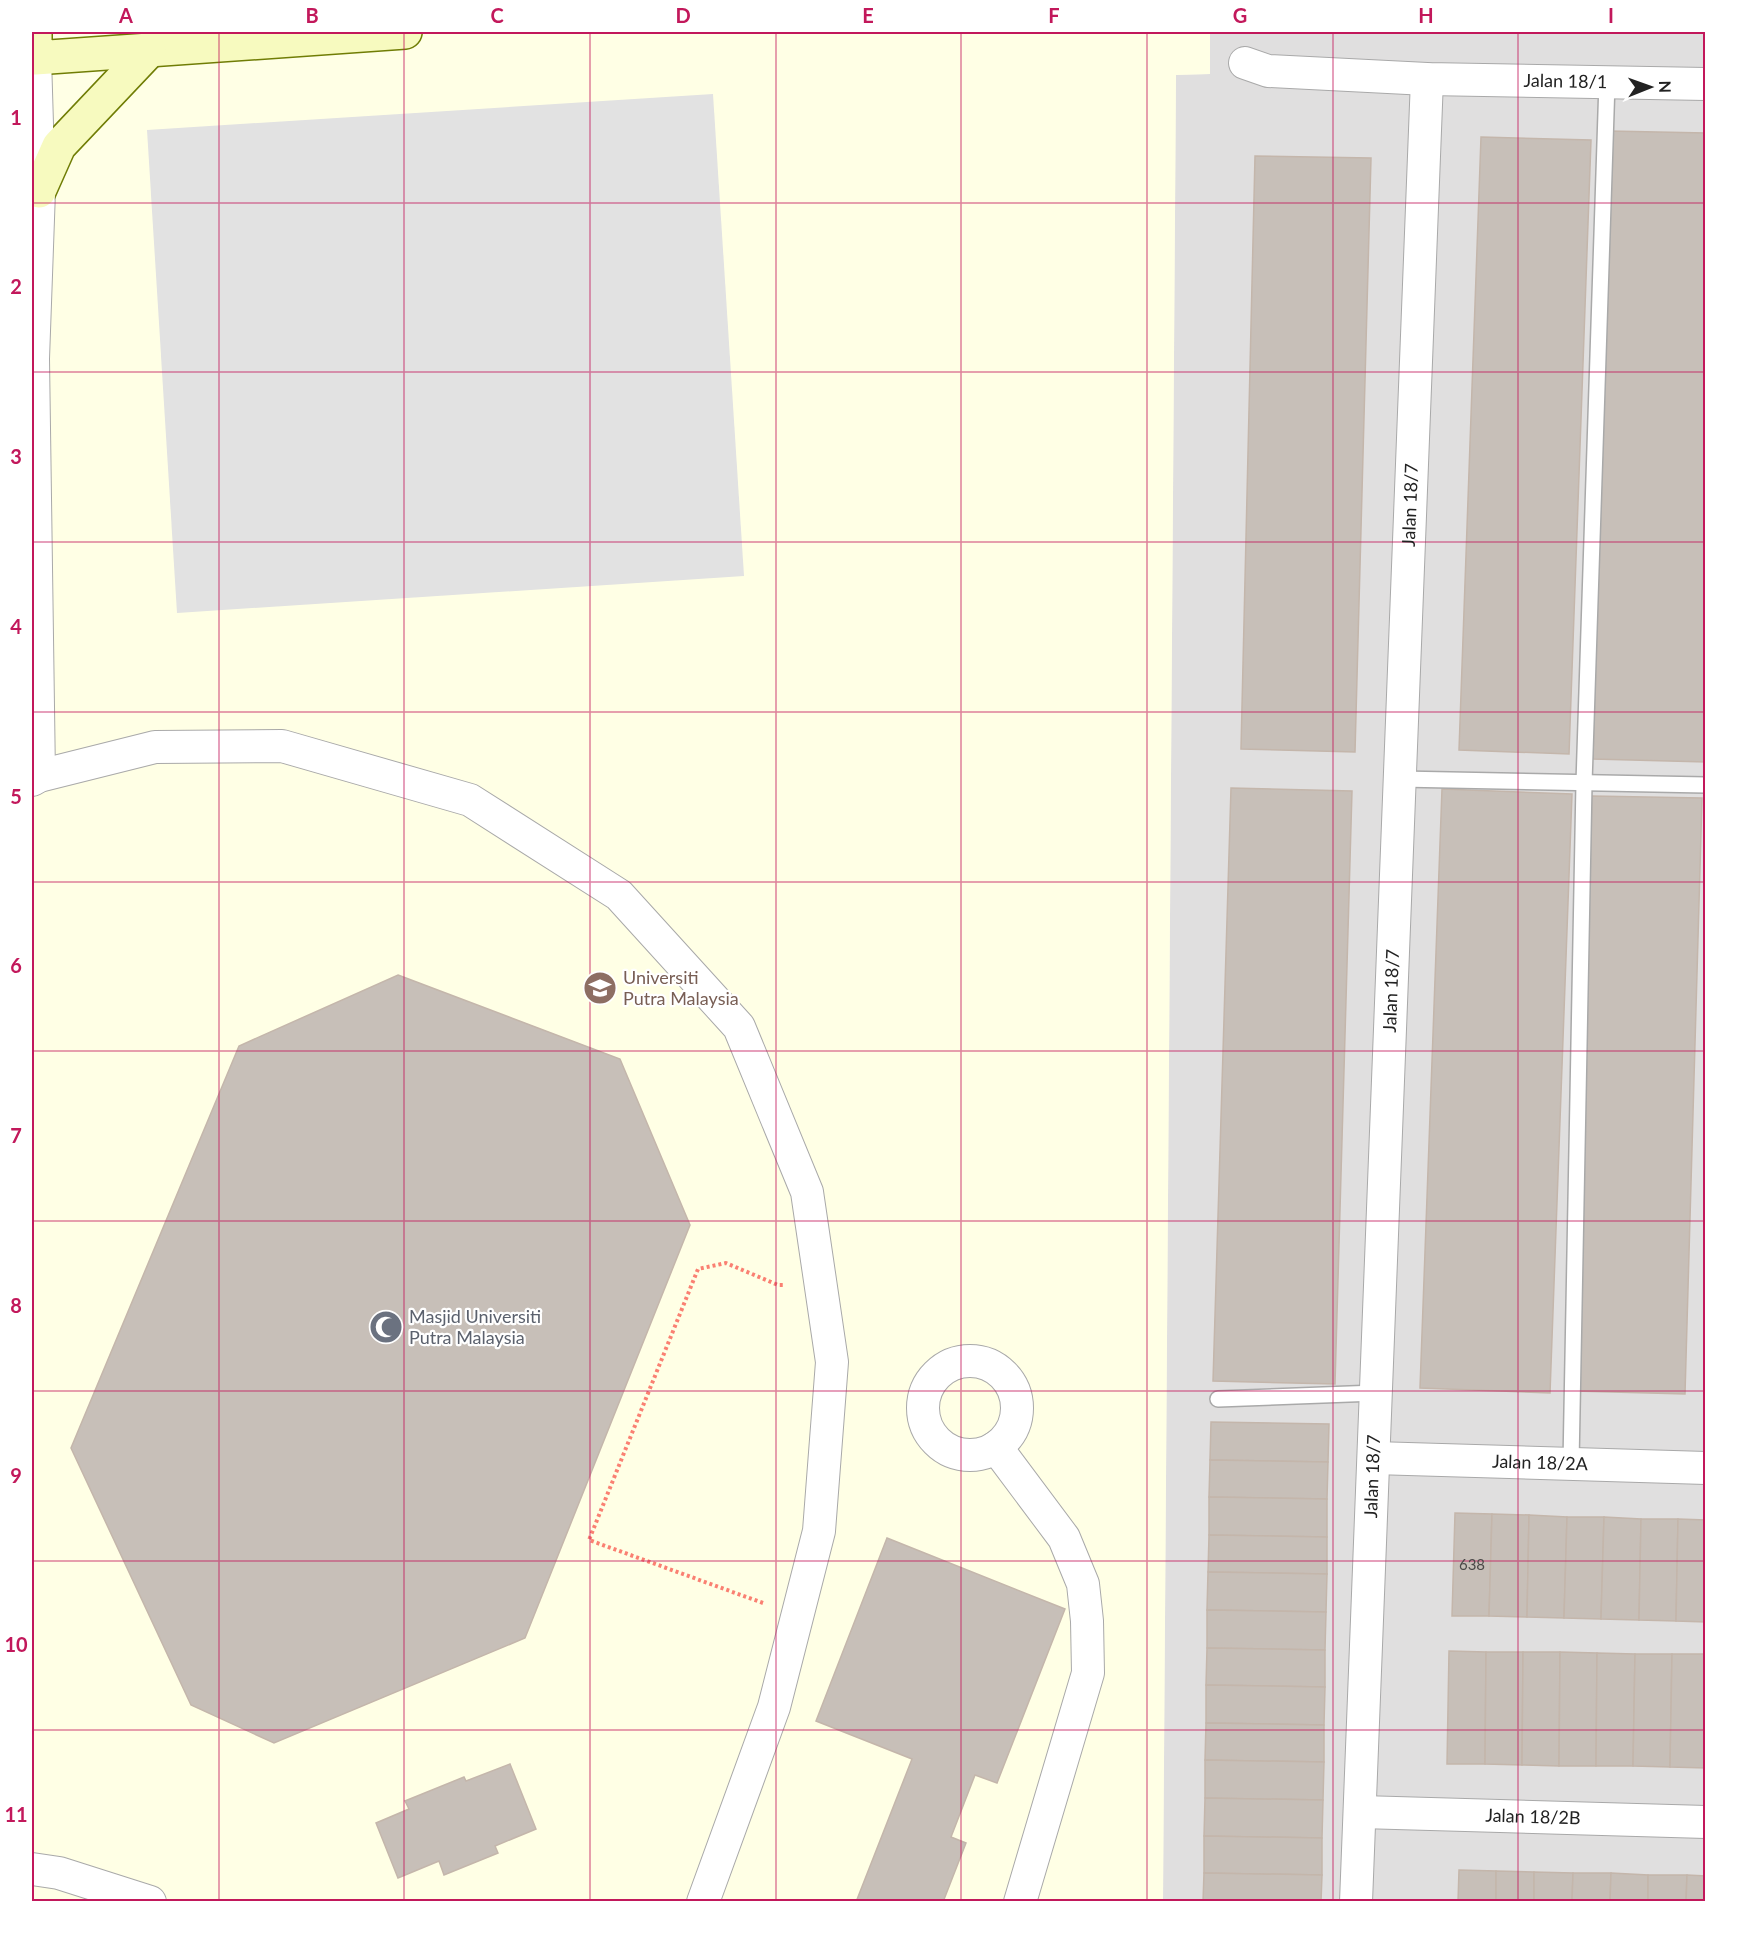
<svg xmlns="http://www.w3.org/2000/svg" width="1737" height="1933" viewBox="0 0 1737 1933" font-family="Lato,sans-serif">
<style>
.residential{fill:#e0dfdf}
.education{fill:#ffffe5}
.parking{fill:#e2e2e2}
.building{fill:#c7bfb8;stroke:#c4b6ab;stroke-width:1.5}
.lines{fill:none;stroke-linecap:round;stroke-linejoin:round}
.lane-casing{stroke:#a9a9a9;stroke-width:18}
.street-casing{stroke:#a9a9a9;stroke-width:34}
.secondary-casing{stroke:#707d05;stroke-width:36}
.path{stroke:#fa8072;stroke-width:4;stroke-dasharray:3 3;stroke-linecap:butt}
.lane{stroke:#fff;stroke-width:15}
.street{stroke:#fff;stroke-width:32}
.secondary{stroke:#f7fabf;stroke-width:33}
.grid{fill:none;stroke:#c2185b;stroke-width:1.5;stroke-opacity:0.55}
.labels{text-anchor:middle;stroke-width:4.5;stroke-linejoin:round;paint-order:stroke}
.number-label{font-size:15px;fill:#4b4948}
.street-label{font-size:18px;fill:#222;stroke:#fff}
.education-label{font-size:18px;fill:#785e54;stroke:#fff;text-anchor:start}
.worship-label{font-size:18px;fill:#5b616d;stroke:#fff;text-anchor:start}
.neatline{fill:none;stroke:#c2185b;stroke-width:2}
.grid-label{font-size:20px;text-anchor:middle;font-weight:bold;fill:#c2185b}
</style>
<rect width="100%" height="100%" fill="#f2efe9"/>
<polygon class="residential" points="1210,32 1705,32 1705,1901 1163,1902 1176,75 1210,74"/>
<polygon class="education" points="32,32 1210,32 1210,74 1176,75 1163,1901 32,1902"/>
<polygon class="parking" points="713,94 744,576 177,613 147,130"/>
<g class="building">
<polygon points="1609,131 1706,133 1706,762 1593,759"/>
<polygon points="1481,137 1591,140 1569,754 1459,750"/>
<polygon points="1255,156 1371,158 1355,752 1241,749"/>
<polygon points="1231,788 1352,791 1335,1384 1213,1381"/>
<polygon points="1442,789 1572,794 1550,1393 1420,1388"/>
<polygon points="1592,796 1702,798 1685,1394 1575,1391"/>
<polygon points="398,975 620,1059 690,1225 525,1638 274,1743 191,1705 71,1448 239,1046"/>
<polygon points="1211,1422 1329,1424 1328,1462 1210,1460"/>
<polygon points="1210,1460 1328,1462 1327,1499 1209,1497"/>
<polygon points="1209,1497 1327,1499 1327,1537 1209,1535"/>
<polygon points="1455,1513 1492,1514 1489,1616 1452,1616"/>
<polygon points="1492,1514 1529,1515 1527,1617 1489,1616"/>
<polygon points="1529,1515 1567,1517 1564,1618 1527,1617"/>
<polygon points="1567,1517 1604,1517 1601,1619 1564,1618"/>
<polygon points="1604,1517 1641,1519 1639,1620 1601,1619"/>
<polygon points="1641,1519 1678,1519 1676,1621 1639,1620"/>
<polygon points="1678,1519 1706,1520 1706,1622 1676,1621"/>
<polygon points="1209,1535 1327,1537 1327,1574 1208,1572"/>
<polygon points="887,1538 1065,1609 997,1783 975,1775 951,1837 966,1843 943,1902 856,1902 912,1759 816,1721"/>
<polygon points="1208,1572 1327,1574 1326,1612 1207,1610"/>
<polygon points="1207,1610 1326,1612 1325,1650 1207,1648"/>
<polygon points="1207,1648 1325,1650 1325,1687 1206,1685"/>
<polygon points="1449,1651 1486,1652 1485,1764 1447,1764"/>
<polygon points="1486,1652 1523,1652 1522,1765 1485,1764"/>
<polygon points="1523,1652 1560,1652 1559,1766 1522,1765"/>
<polygon points="1560,1652 1597,1653 1596,1766 1559,1766"/>
<polygon points="1597,1653 1635,1654 1633,1766 1596,1766"/>
<polygon points="1635,1654 1672,1654 1670,1767 1633,1766"/>
<polygon points="1672,1654 1706,1654 1706,1768 1670,1767"/>
<polygon points="1206,1685 1325,1687 1324,1725 1206,1723"/>
<polygon points="1206,1723 1324,1725 1324,1762 1205,1760"/>
<polygon points="1205,1760 1324,1762 1323,1800 1205,1798"/>
<polygon points="510,1764 536,1829 495,1846 498,1853 444,1875 439,1861 398,1878 376,1823 409,1809 405,1801 464,1777 466,1781"/>
<polygon points="1205,1798 1323,1800 1322,1838 1204,1836"/>
<polygon points="1204,1836 1322,1838 1322,1875 1204,1873"/>
<polygon points="1459,1870 1496,1871 1496,1902 1458,1902"/>
<polygon points="1496,1871 1534,1872 1534,1902 1496,1902"/>
<polygon points="1534,1872 1573,1873 1572,1902 1534,1902"/>
<polygon points="1204,1873 1322,1875 1321,1902 1203,1902"/>
<polygon points="1573,1873 1611,1873 1610,1902 1572,1902"/>
<polygon points="1611,1873 1648,1875 1648,1902 1610,1902"/>
<polygon points="1648,1875 1687,1875 1686,1902 1648,1902"/>
<polygon points="1687,1875 1706,1876 1706,1902 1686,1902"/>
</g>
<g class="lines">
<defs>
<g id="lane">
<polyline points="1400,779 1706,785"/>
<polyline points="1218,1399 1376,1393"/>
<polyline points="1571,1463 1584,783 1607,82"/>
</g>
<g id="street">
<polyline points="35,58 39,191 33,359 39,776"/>
<path id="s1" d="M 1245,63 L 1268,71 L 1427,79 L 1706,84"/>
<polyline points="32,780 39,776 155,747 282,746 470,800 619,895 739,1027 807,1192 832,1362 819,1531 774,1707 703,1902"/>
<circle cx="970" cy="1408" r="47"/>
<polyline points="996,1447 1064,1538 1083,1584 1087,1621 1088,1673 1020,1902"/>
<path id="s2" d="M 1374,1458 L 1706,1468"/>
<path id="s3" d="M 1361,1812 L 1706,1822"/>
<polyline points="32,1869 59,1873 150,1902"/>
<path id="s4" d="M 1356,1902 L 1427,79"/>
</g>
<g id="secondary">
<polyline points="35,32 35,58 405,32"/>
<polyline points="39,191 59,146 149,51"/>
</g>
</defs>
<use href="#lane" class="lane-casing"/>
<use href="#street" class="street-casing"/>
<use href="#secondary" class="secondary-casing"/>
<polyline class="path" points="763,1603 589,1540 698,1269 726,1263 778,1285 784,1285"/>
<use href="#lane" class="lane"/>
<use href="#street" class="street"/>
<use href="#secondary" class="secondary"/>
</g>
<path class="grid" d="M 219,32 L 219,1902M 404,32 L 404,1902M 590,32 L 590,1902M 776,32 L 776,1902M 961,32 L 961,1902M 1147,32 L 1147,1902M 1333,32 L 1333,1902M 1518,32 L 1518,1902M 32,203 L 1706,203M 32,372 L 1706,372M 32,542 L 1706,542M 32,712 L 1706,712M 32,882 L 1706,882M 32,1051 L 1706,1051M 32,1221 L 1706,1221M 32,1391 L 1706,1391M 32,1561 L 1706,1561M 32,1730 L 1706,1730"/>
<defs>
<symbol id="university-disc" viewBox="-11 -11 22 22"><circle r="9.5" fill="#8d6e63" stroke="#fff"/><path d="M0-5L7-2L0 1L-7-2ZM-4 1L0 2.5L4 1V4Q0 6-4 4Z" fill="#fff"/></symbol>
<symbol id="mosque-disc" viewBox="-11 -11 22 22"><circle r="9.5" fill="#6b7280" stroke="#fff"/><path d="M3.5-4.9A6 6 0 1 0 3.5 4.9A5 5 0 1 1 3.5-4.9Z" fill="#fff"/></symbol>
</defs>
<g fill-rule="evenodd">
<use href="#university-disc" x="581" y="969" width="38" height="38"/>
<use href="#mosque-disc" x="367" y="1308" width="38" height="38"/>
</g>
<g class="labels">
<g class="number-label">
<text x="1472" y="1570">638</text>
</g>
<g class="street-label">
<text dy="6" stroke="none"><textPath href="#s1" startOffset="322">Jalan 18/1</textPath></text>
<text dy="6" stroke="none"><textPath href="#s4" startOffset="1398">Jalan 18/7</textPath></text>
<text dy="6" stroke="none"><textPath href="#s4" startOffset="912">Jalan 18/7</textPath></text>
<text dy="6" stroke="none"><textPath href="#s2" startOffset="166">Jalan 18/2A</textPath></text>
<text dy="6" stroke="none"><textPath href="#s4" startOffset="426">Jalan 18/7</textPath></text>
<text dy="6" stroke="none"><textPath href="#s3" startOffset="172">Jalan 18/2B</textPath></text>
</g>
<g class="education-label">
<text x="623" y="984">Universiti<tspan x="623" dy="21">Putra Malaysia</tspan></text>
</g>
<g class="worship-label">
<text x="409" y="1323">Masjid Universiti<tspan x="409" dy="21">Putra Malaysia</tspan></text>
</g>
</g>
<rect width="1737" height="1933" fill="none" stroke="#ffffff" stroke-width="66"/>
<g transform="translate(1650 87) rotate(89)" stroke="#ffffff" stroke-width="4.5" paint-order="stroke">
<path d="M0-4.5L10 22L0 15L-10 22Z" fill="#222222"/>
<text y="-9" font-size="16" font-weight="bold" text-anchor="middle" fill="#222222">N</text>
</g>
<rect x="33" y="33" width="1671" height="1867" class="neatline"/>
<g class="grid-label">
<text x="126" y="23">A</text>
<text x="312" y="23">B</text>
<text x="497" y="23">C</text>
<text x="683" y="23">D</text>
<text x="868" y="23">E</text>
<text x="1054" y="23">F</text>
<text x="1240" y="23">G</text>
<text x="1426" y="23">H</text>
<text x="1611" y="23">I</text>
<text x="16" y="125">1</text>
<text x="16" y="294">2</text>
<text x="16" y="464">3</text>
<text x="16" y="634">4</text>
<text x="16" y="804">5</text>
<text x="16" y="973">6</text>
<text x="16" y="1143">7</text>
<text x="16" y="1313">8</text>
<text x="16" y="1483">9</text>
<text x="16" y="1652">10</text>
<text x="16" y="1822">11</text>
</g>
</svg>
